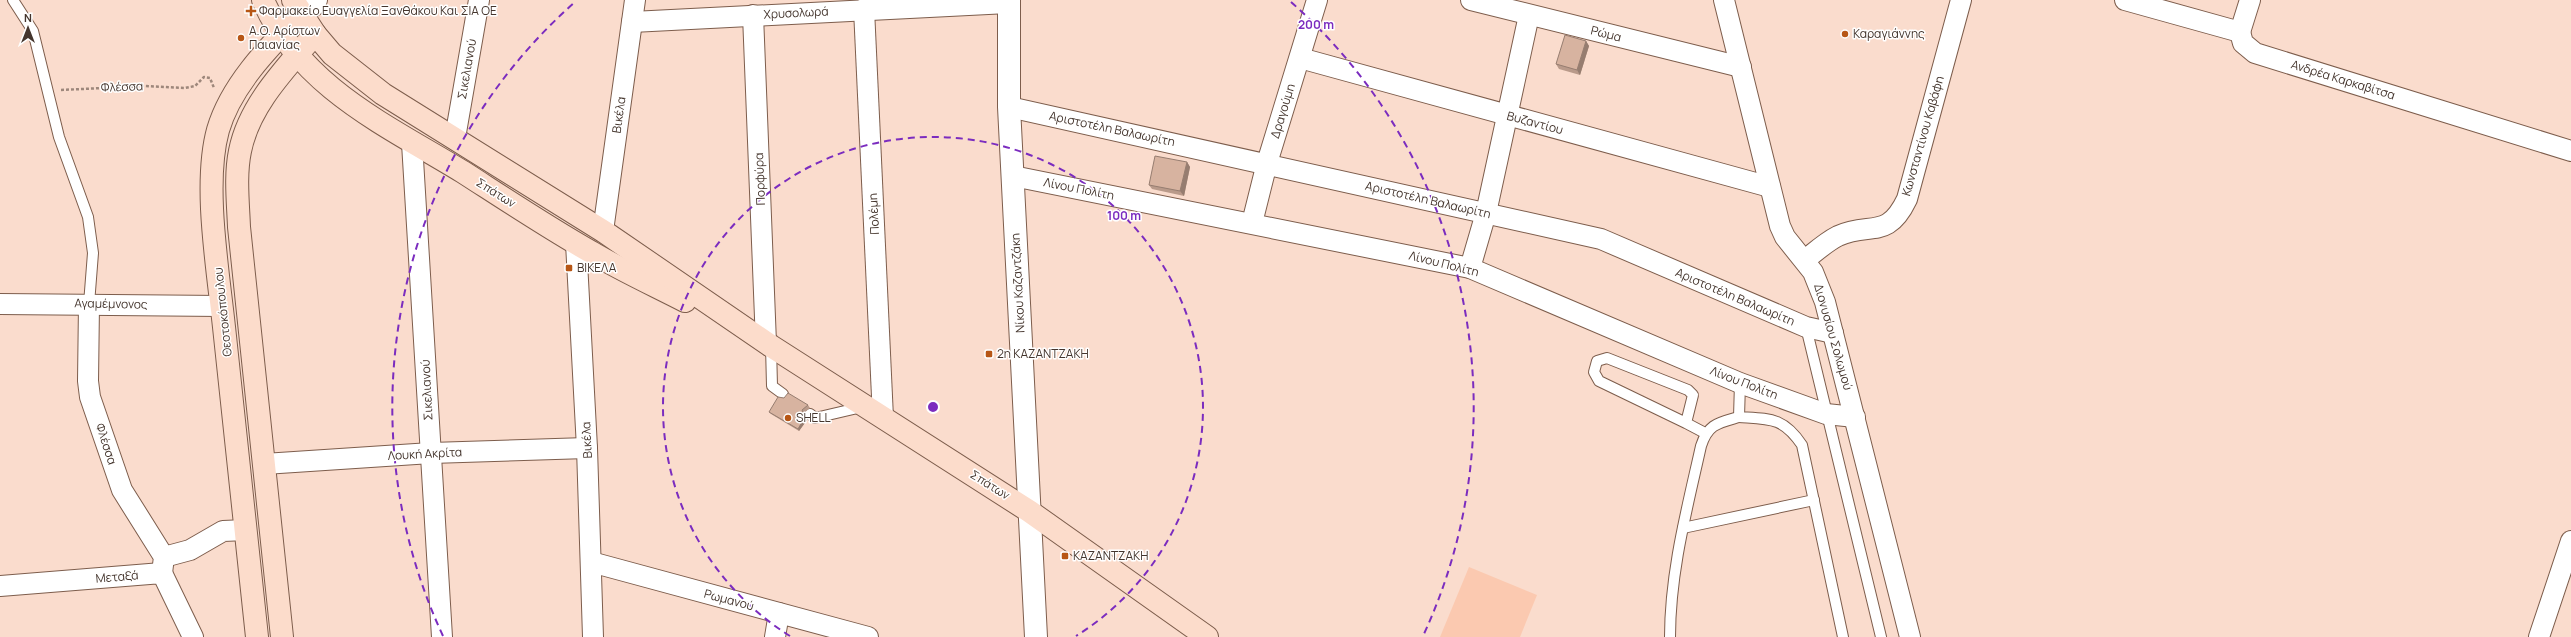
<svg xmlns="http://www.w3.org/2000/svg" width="2571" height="637" viewBox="0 0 2571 637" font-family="Manrope,sans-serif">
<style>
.green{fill:#fbc9b0}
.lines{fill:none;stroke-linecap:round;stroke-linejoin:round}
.service-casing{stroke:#7d5d4c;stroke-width:12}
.minor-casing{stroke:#7d5d4c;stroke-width:22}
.tertiary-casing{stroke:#7d5d4c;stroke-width:24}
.secondary-casing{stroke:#7d5d4c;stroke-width:24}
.path{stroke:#9d877b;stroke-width:2.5;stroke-dasharray:3 2;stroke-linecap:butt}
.service{stroke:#fff;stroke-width:10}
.minor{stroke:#fff;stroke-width:20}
.tertiary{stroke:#fff;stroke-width:22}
.secondary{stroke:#fcdccb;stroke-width:22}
.wall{fill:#b99a8a}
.shaded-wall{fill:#967d70}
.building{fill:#d7b3a0;stroke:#967d70}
.ring{fill:none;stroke:#7b2cbf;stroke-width:2;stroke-dasharray:7 5}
.poi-dot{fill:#b75615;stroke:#fff;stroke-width:1.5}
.labels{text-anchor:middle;stroke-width:3;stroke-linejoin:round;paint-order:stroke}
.poi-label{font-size:12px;fill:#44352d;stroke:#fff;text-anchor:start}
.street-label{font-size:12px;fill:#44352d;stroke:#fff}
.centre{fill:#7b2cbf;stroke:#fff;stroke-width:2}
.ring-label{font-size:12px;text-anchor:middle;font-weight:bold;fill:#7b2cbf;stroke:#fff;stroke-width:3;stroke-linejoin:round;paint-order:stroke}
</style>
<rect width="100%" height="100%" fill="#fadccd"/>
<polygon class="green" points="1469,567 1537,595 1520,637 1440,637"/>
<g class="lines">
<defs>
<g id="service">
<polyline points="13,0 33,31 59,137 88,217 93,253 89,304"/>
<polyline points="1806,327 1881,637"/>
<polyline points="771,346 772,386 783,394"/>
<path d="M 1740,383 L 1739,417 C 1770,419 1783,417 1802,445 L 1843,637"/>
<polyline points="810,414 815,418 862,407"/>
<polyline points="1686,423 1599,381 1594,372 1597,361 1607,358 1688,390 1693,395 1686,423 1705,433"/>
<polyline points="1683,528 1814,500"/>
<path d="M 1670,637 C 1670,572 1687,509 1701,446 C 1708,424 1718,423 1739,417"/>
</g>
<g id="minor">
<polyline points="1471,0 1741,67"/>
<polyline points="1724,0 1780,226 1785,237 1813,272 1825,302 1910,637"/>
<polyline points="2125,0 2240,32 2243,43 2255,53 2571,151"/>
<polyline points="864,9 883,418"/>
<polyline points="301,14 314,6 317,0"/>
<polyline points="753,15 766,343"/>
<polyline points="632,22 1008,3"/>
<polyline points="2240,32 2250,0"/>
<polyline points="1300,58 1770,187"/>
<polyline points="1009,107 1601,239 1806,327 1833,333"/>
<polyline points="455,138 479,0"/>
<polyline points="412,143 442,637"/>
<polyline points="1013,176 1470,268 1740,383 1826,414 1855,417"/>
<polyline points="1252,223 1267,163 1317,0"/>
<polyline points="603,231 635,0"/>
<polyline points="576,243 587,448 593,637"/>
<path d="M 1805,260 C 1815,252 1826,242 1838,236 C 1870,221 1887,241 1907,199 L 1961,0"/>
<polyline points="1470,268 1486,213 1529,15"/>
<polyline points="0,304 222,306"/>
<polyline points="89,304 88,381 90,397 122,490 164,557 162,573"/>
<polyline points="264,464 431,453 587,448"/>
<polyline points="164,557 190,550 223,531 246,530"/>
<polyline points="591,562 868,637"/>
<polyline points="0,586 162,573 193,637"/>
<polyline points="775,637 779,613"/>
<polyline points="2539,637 2571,541"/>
</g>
<polyline id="tertiary" points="1009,0 1009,107 1036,637"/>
<g id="secondary">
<path d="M 263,0 C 300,87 388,126 463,172 C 505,199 547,227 591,252 C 621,270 654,285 685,301"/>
<polyline points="293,0 315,34 332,54 383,94 603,231 771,346 1029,511 1207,637"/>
<path d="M 257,637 C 246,533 235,430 224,327 C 218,270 203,184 218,130 C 231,85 269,47 301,14"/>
<path d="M 282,637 L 239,227 C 238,202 235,175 240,151 C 249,105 286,68 315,34"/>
</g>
</defs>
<use href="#service" class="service-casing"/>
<use href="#minor" class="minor-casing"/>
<use href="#tertiary" class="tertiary-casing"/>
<use href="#secondary" class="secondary-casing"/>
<polyline class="path" points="61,90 144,86 185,88 195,86 204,77 210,78 214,88"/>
<use href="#service" class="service"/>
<use href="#minor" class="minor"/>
<use href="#tertiary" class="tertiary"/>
<use href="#secondary" class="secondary"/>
</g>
<g class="wall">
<polygon points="1586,41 1589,46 1580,75 1559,69 1556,64"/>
<polygon points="1187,162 1190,167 1184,196 1152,189 1149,185"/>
<polygon points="808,405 810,408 804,413 807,420 799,431 771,414 769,412"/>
</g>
<g class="shaded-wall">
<polygon points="1586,41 1589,46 1580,75 1577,70"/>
<polygon points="1187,162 1190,167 1184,196 1180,191"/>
<polygon points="802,410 807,420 799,431 798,429"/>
</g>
<g class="building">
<polygon points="1565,35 1586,41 1577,70 1556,64"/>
<polygon points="1155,156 1187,162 1180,191 1149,185"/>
<polygon points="788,393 808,405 802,410 805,417 798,429 769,412 778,397 784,398"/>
</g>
<g class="ring">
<path d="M790 636A270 270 0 1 1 1076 636"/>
<path d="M443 636A541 541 0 0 1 575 2M1291 2A541 541 0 0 1 1423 636"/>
</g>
<g class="poi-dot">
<path d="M249 5h4v4h4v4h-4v4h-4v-4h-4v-4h4z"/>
<circle cx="1845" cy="34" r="4"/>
<circle cx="241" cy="38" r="4"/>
<rect x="565" y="264" width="8" height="8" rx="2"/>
<rect x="985" y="350" width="8" height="8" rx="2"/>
<circle cx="788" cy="418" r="4"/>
<rect x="1061" y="552" width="8" height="8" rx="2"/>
</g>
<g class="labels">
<g class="poi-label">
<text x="259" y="15">Φαρμακείο Ευαγγελία Ξανθάκου Και ΣΙΑ ΟΕ</text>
<text x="249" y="35">Α.Ο. Αρίστων<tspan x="249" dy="14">Παιανίας</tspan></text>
<text x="1853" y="38">Καραγιάννης</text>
<text x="577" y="272">ΒΙΚΕΛΑ</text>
<text x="997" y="358">2η ΚΑΖΑΝΤΖΑΚΗ</text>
<text x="796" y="422">SHELL</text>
<text x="1073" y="560">ΚΑΖΑΝΤΖΑΚΗ</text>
</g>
<g class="street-label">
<text transform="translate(796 13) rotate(-3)" y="4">Χρυσολωρά</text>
<text transform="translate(1606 34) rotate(14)" y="4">Ρώμα</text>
<text transform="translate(467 69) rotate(-80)" y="4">Σικελιανού</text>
<text transform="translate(2343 80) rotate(17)" y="4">Ανδρέα Καρκαβίτσα</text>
<text transform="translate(122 87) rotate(-2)" y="4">Φλέσσα</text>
<text transform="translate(1283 111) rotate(-73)" y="4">Δραγούμη</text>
<text transform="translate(619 115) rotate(-82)" y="4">Βικέλα</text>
<text transform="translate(1535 123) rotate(15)" y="4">Βυζαντίου</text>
<text transform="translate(1112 129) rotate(12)" y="4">Αριστοτέλη Βαλαωρίτη</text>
<text transform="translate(1923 136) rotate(-74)" y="4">Κωνσταντίνου Καβάφη</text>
<text transform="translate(760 179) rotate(-92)" y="4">Πορφύρα</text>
<text transform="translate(1079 189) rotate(11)" y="4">Λίνου Πολίτη</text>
<text transform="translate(496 193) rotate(32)" y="4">Σπάτων</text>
<text transform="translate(1428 200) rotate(13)" y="4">Αριστοτέλη Βαλαωρίτη</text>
<text transform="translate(874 214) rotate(-93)" y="4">Πολέμη</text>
<text transform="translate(1444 264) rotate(14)" y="4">Λίνου Πολίτη</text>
<text transform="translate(1018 283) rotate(-93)" y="4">Νίκου Καζαντζάκη</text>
<text transform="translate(1735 297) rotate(23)" y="4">Αριστοτέλη Βαλαωρίτη</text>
<text transform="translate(111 304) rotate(1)" y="4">Αγαμέμνονος</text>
<text transform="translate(223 312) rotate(-96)" y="4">Θεοτοκόπουλου</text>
<text transform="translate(1833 337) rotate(74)" y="4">Διονυσίου Σολωμού</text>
<text transform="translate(1744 383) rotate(21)" y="4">Λίνου Πολίτη</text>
<text transform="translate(427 390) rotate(-93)" y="4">Σικελιανού</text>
<text transform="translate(587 440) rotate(-93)" y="4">Βικέλα</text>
<text transform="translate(106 444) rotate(72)" y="4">Φλέσσα</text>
<text transform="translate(425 454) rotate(-3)" y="4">Λουκή Ακρίτα</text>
<text transform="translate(990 485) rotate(32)" y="4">Σπάτων</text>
<text transform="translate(117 577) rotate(-5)" y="4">Μεταξά</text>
<text transform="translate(729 600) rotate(15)" y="4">Ρωμανού</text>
</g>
</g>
<circle cx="933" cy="407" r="6" class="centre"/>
<g class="ring-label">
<text x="1316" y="29">200 m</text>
<text x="1124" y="220">100 m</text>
</g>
<g transform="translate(28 28)" stroke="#ffffff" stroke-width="3" paint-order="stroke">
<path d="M0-3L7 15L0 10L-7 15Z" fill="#44352d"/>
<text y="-6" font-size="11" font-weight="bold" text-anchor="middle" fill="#44352d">N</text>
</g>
</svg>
